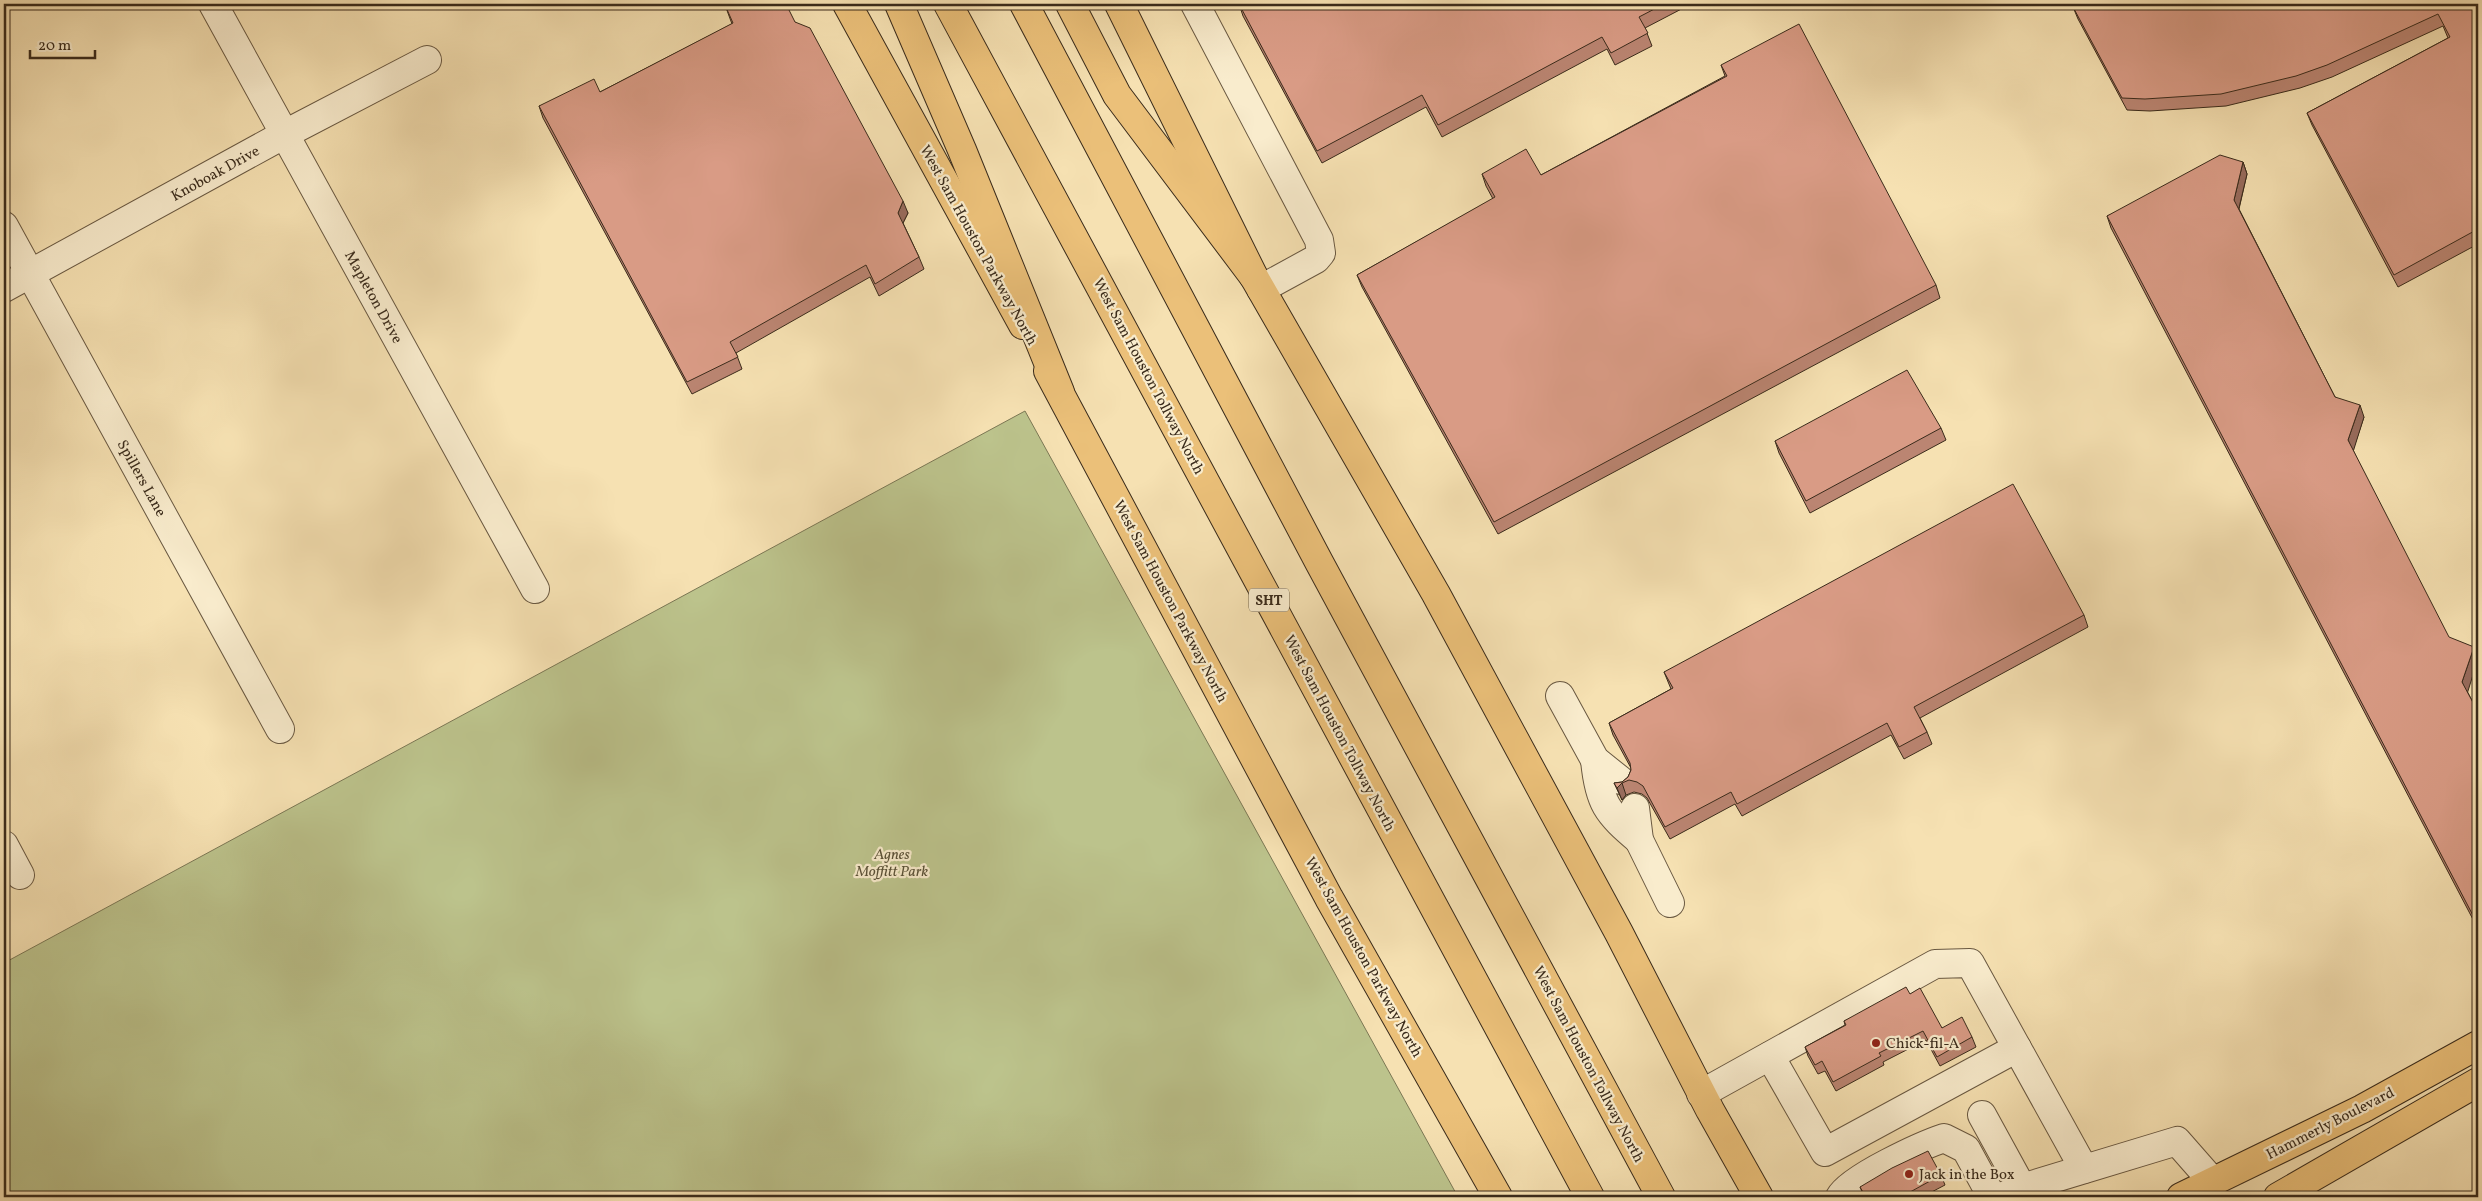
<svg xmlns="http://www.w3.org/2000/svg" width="2482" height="1201" viewBox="0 0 2482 1201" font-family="Vollkorn,serif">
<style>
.green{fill:#bcc38c;stroke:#7b7754}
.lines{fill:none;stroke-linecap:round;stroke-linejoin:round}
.minor-casing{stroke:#695841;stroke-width:30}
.major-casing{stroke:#3a2b1b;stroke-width:30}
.highway-casing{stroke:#3a2b1b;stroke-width:30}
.minor{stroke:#f9eccd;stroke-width:28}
.major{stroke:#ebc079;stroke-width:28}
.highway{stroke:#ebc079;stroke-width:28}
.wall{fill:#bb8572;stroke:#3a2b1b}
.shaded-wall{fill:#986c5d;stroke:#3a2b1b}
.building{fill:#d99b85;stroke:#3a2b1b}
.poi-dot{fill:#8f2418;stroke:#f9eccd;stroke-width:2}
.labels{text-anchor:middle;stroke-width:4.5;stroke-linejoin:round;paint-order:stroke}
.shield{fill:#f9eccd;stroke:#736550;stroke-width:1}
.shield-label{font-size:14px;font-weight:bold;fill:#3a2b1b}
.street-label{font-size:15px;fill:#3a2b1b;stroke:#f9eccd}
.park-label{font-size:15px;font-style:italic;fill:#5a5137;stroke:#f9eccd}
.poi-label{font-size:15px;fill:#3a2b1b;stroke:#f9eccd;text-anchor:start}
</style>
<rect width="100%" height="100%" fill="#f6e1b2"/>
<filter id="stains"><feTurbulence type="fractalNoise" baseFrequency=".004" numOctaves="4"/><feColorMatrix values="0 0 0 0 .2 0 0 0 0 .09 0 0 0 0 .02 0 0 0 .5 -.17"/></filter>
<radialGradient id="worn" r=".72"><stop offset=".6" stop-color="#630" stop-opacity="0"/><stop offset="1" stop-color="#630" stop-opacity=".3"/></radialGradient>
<polygon class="green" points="1025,411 1458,1197 4,1197 4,963"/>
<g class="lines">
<defs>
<g id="minor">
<polyline points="213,4 535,589"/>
<polyline points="1195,4 1319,240 1321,253 1316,259 1261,289"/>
<polyline points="4,226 280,729"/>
<polyline points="4,288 285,134 427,60"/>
<polyline points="1560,696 1595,760 1620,780"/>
<path d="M 1595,760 C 1599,803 1607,813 1639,840"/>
<polyline points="1635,808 1639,840 1670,903"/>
<polyline points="4,845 20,875"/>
<polyline points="1770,1056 1825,1152 2017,1048"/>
<polyline points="1701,1094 1935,964 1970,963 2084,1169"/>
<polyline points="1982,1115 2027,1197"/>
<path d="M 1840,1197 C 1850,1178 1923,1145 1944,1138 L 1966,1149 L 1992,1197"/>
<polyline points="2001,1197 2022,1188 2177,1141 2213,1182"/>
</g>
<g id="major">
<polyline points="847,4 1023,325"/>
<polyline points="1119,4 1254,277 1436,594 1619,933 1710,1110 1759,1197"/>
<polyline points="1048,371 1329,898 1498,1197"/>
<polyline points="2181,1197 2362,1109 2478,1045"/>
<polyline points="2278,1197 2478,1082"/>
</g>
<g id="highway">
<polyline points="899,4 962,150 1060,392"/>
<polyline points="948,4 1590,1197"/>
<polyline points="1024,4 1319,562 1661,1197"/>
<polyline points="1070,4 1117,95 1254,277"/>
</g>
</defs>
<use href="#minor" class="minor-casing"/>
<use href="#major" class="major-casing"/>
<use href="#highway" class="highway-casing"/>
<use href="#minor" class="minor"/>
<use href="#major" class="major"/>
<use href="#highway" class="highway"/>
</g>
<g class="wall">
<polygon points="1239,4 1691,4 1645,28 1652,46 1615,65 1607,49 1442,137 1426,107 1322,163 1243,16"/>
<polygon points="2478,4 2478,244 2398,287 2312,125 2307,113 2448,38 2443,26 2332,77 2300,88 2226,106 2150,111 2127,110 2078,19 2073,7"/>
<polygon points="725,5 795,22 908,213 903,223 919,257 924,269 879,296 870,277 736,353 742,369 692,394 543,118 539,106 600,92 732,24"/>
<polygon points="1721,65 1936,285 1940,298 1498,534 1362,287 1357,275 1493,199 1486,186 1482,174 1541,175 1725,76"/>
<polygon points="2243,162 2247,174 2239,209 2335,397 2364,417 2353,450 2467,691 2478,712 2478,929 2111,228 2107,216"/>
<polygon points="1941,428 1946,440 1810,513 1779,453 1775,441"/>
<polygon points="2084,615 2088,627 1920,718 1927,732 1932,744 1904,759 1891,735 1742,816 1735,804 1670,839 1647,798 1642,794 1634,792 1626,795 1622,800 1614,783 1622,782 1628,777 1631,770 1631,768 1613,735 1609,723 1671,689 1664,672"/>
<polygon points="1910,994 1942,1028 1972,1037 1976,1047 1940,1066 1926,1040 1883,1062 1884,1065 1836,1091 1825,1071 1818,1074 1808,1056 1805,1047 1845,1025 1844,1021"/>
<polygon points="1941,1175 1945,1185 1922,1197 1864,1197 1860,1187"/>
</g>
<g class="shaded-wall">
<polygon points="2243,162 2247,174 2238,212 2234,200"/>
<polygon points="903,201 908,213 902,225 898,213"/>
<polygon points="2360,405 2364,417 2353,452 2348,440"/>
<polygon points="2474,647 2478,659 2467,694 2462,682"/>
<polygon points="1622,783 1626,795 1622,800 1617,788"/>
</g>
<g class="building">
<polygon points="727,4 786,4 795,22 810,28 903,201 898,213 919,257 875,284 866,265 730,342 738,357 687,382 539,106 594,79 600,92 733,23 725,5"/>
<polygon points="1239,4 1664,4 1639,17 1648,33 1611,53 1602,37 1438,125 1422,95 1317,151"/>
<polygon points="2074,4 2478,4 2478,229 2394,275 2307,113 2450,37 2438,14 2327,65 2296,76 2221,94 2145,99 2122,98 2073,7"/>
<polygon points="1799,24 1936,285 1494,522 1357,275 1495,197 1482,174 1526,149 1541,175 1727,76 1721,65"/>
<polygon points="2220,155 2243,162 2234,200 2335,397 2360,405 2348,440 2449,637 2474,647 2462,682 2478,712 2478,925 2107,216"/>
<polygon points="1907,370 1941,428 1806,501 1775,441"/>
<polygon points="2013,484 2084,615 1914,707 1927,732 1899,747 1887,723 1737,804 1731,792 1665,827 1643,786 1637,782 1629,780 1622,783 1617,788 1614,783 1622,782 1628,777 1631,770 1630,763 1609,723 1673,688 1664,672"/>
<polygon points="1906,987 1910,994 1920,988 1942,1028 1962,1017 1972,1037 1937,1057 1923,1031 1879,1053 1881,1056 1833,1082 1822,1061 1815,1065 1805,1047 1846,1025 1844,1021"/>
<polygon points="1928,1151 1941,1175 1901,1197 1866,1197 1860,1187 1892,1168"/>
</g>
<g class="poi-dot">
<circle cx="1876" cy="1043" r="5"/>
<circle cx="1909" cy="1174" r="5"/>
</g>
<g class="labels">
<rect class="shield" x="1249" y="588.5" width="40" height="23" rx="4"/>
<g class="shield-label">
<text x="1269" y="605">SHT</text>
</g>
<g class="street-label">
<text transform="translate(215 173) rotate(-29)" y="5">Knoboak Drive</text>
<text transform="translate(979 245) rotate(61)" y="5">West Sam Houston Parkway North</text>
<text transform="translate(374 297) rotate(61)" y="5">Mapleton Drive</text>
<text transform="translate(1149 376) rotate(62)" y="5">West Sam Houston Tollway North</text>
<text transform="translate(142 478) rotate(61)" y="5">Spillers Lane</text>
<text transform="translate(1171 601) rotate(62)" y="5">West Sam Houston Parkway North</text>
<text transform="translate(1340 733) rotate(62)" y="5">West Sam Houston Tollway North</text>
<text transform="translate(1364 957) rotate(61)" y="5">West Sam Houston Parkway North</text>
<text transform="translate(1589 1064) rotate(62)" y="5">West Sam Houston Tollway North</text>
<text transform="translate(2330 1123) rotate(-27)" y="5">Hammerly Boulevard</text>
</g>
<g class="park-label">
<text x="892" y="859">Agnes<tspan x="892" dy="17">Moffitt Park</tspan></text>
</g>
<g class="poi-label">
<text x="1886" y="1048">Chick-fil-A</text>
<text x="1919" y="1179">Jack in the Box</text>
</g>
</g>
<rect width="2482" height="1201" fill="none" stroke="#f6e1b2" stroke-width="20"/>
<rect x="5" y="5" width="2472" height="1191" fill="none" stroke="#3a2b1b" stroke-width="2.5"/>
<rect x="10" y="10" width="2462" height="1181" fill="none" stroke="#3a2b1b"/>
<path d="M30 50v8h65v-8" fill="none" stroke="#3a2b1b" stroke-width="2.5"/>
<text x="38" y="50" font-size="15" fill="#3a2b1b" stroke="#f9eccd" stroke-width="4" paint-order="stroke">20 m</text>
<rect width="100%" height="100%" filter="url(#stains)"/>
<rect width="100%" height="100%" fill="url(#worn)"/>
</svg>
